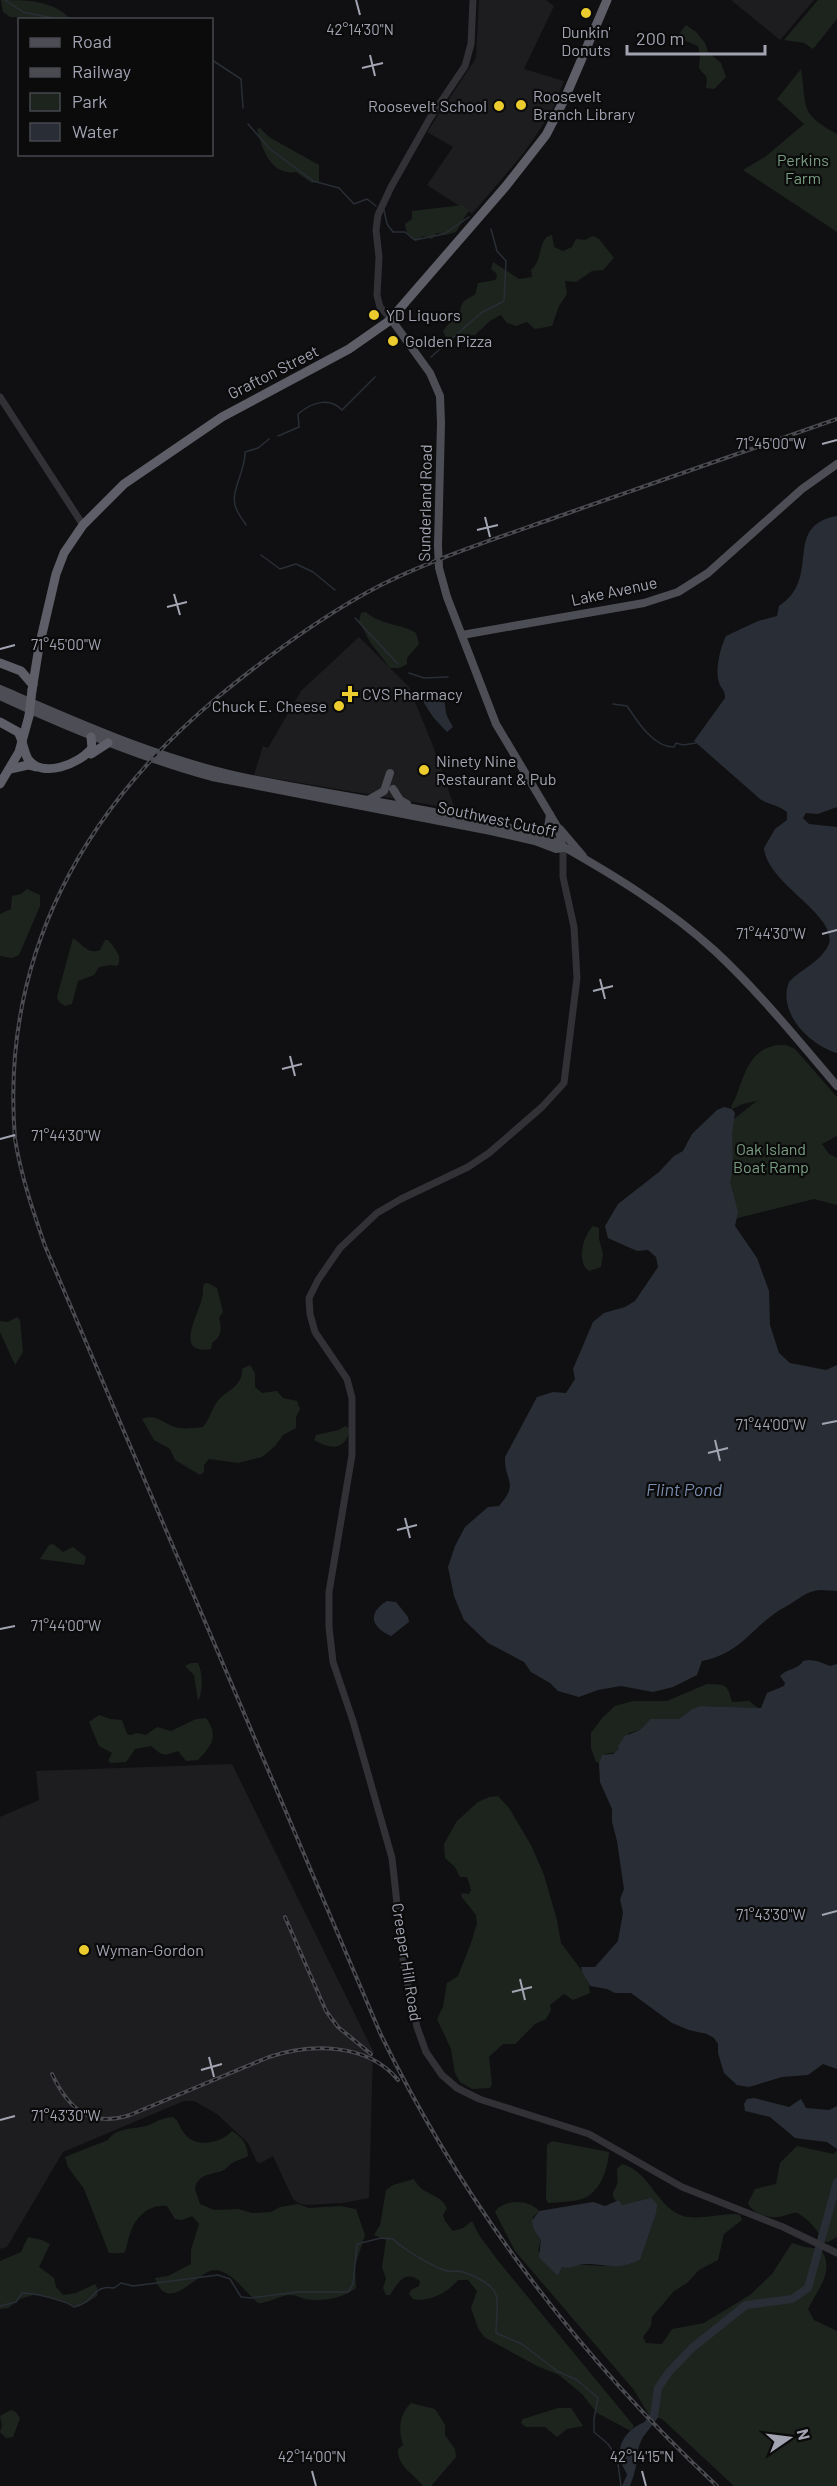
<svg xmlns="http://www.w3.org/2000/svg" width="837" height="2486" viewBox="0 0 837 2486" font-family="Barlow,sans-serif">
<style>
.built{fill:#1d1c1e}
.green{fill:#1d241e}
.water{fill:#292e36}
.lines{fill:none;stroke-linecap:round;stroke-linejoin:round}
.stream{stroke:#292e36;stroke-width:1.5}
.river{stroke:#292e36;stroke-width:8}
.minor{stroke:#313136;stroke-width:7}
.major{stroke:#4d4e55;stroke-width:8}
.highway{stroke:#5d5e67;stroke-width:9}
.rail-casing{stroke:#4a4b51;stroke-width:4}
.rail{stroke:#0b0b0c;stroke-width:1.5;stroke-dasharray:4.5;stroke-linecap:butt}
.highway-bridge{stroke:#5d5e67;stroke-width:9}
.ticks{fill:none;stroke:#a2a4b2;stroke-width:2}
.poi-dot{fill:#ebcb2e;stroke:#0b0b0c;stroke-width:2}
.labels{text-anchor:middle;stroke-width:4.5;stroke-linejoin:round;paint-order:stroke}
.poi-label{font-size:16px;fill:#a2a4b2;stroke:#0b0b0c;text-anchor:start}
.park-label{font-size:16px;fill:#799d81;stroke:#0b0b0c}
.street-label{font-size:16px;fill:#a2a4b2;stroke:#0b0b0c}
.water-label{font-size:18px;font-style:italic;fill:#798cad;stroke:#0b0b0c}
.ticks-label{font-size:15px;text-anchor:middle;fill:#a2a4b2;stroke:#0b0b0c;stroke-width:4.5;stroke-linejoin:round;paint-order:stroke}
</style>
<rect width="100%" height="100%" fill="#101012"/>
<g class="built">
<polygon points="479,0 546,0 554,6 524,69 564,81 551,113 523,154 472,214 427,185 453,147 427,132 476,58"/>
<polygon points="731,0 814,0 780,40"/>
<polygon points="359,637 409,687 433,746 455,809 254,775 263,746 268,748 301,691"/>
<polygon points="232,1764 373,2051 369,2198 343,2203 306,2205 298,2203 293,2199 273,2156 261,2163 257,2162 248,2143 217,2114 194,2101 184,2101 63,2152 7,2247 0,2249 0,1817 39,1800 36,1771"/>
</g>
<g class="green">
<path d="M 1,0 C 25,0 54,0 70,19 L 10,17 L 3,12 Z"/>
<polygon points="818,0 837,0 837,19 813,49 804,43 784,40"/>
<path d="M 686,25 L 696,32 L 705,43 L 708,52 L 721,63 L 726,77 L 714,89 L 706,88 C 708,71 707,80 699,68 L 700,56 L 698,46 L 686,41 L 673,42 Z"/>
<path d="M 801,69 C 807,108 799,113 837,134 L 837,232 L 743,170 L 765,157 L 804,124 L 777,99 Z"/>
<path d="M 260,128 L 269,137 L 319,165 L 319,182 L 312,183 L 296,172 C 271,176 262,149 257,129 Z"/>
<path d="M 463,205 L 469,210 L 456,232 L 446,235 L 437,233 L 432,239 L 423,236 L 416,241 C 408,238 406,232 405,224 L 412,219 L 412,211 Z"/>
<path d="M 552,235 L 554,247 L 563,251 L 572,247 L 576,239 L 585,240 L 593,236 L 599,239 L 614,258 L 603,270 L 592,271 L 576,282 L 565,281 L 567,294 L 559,306 L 552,326 L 535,329 L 527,322 L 516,326 L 507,323 L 501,315 L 491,320 L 475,335 L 446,338 L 443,331 L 450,322 L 457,319 C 464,306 457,302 475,295 L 478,283 L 496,280 L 497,274 L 491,269 L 493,262 L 519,279 L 532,277 L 531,270 C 544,259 537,238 552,235 Z"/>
<path d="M 366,612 C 379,625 400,623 416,633 L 419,644 L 407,658 L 407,664 L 400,668 L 390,668 L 370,642 L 359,621 L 361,613 Z"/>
<polygon points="27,889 40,895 40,906 19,955 12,958 0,956 0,914 11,909 12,896 21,894"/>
<path d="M 73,938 C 82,944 88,955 100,950 L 105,940 L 108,940 C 114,947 124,958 117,966 L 110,965 L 99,967 L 94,975 L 78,981 L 72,1004 L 65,1006 L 59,1002 L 57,997 Z"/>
<path d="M 777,1045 L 786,1045 L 795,1049 L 837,1097 L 837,1136 L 822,1144 L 829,1154 L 837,1158 L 837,1205 L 814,1199 L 730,1220 L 727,1189 L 730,1122 L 757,1101 L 769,1098 L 743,1104 L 732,1109 L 731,1107 C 744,1084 744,1051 777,1045 Z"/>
<path d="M 593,1226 L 599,1228 L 599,1239 L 603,1254 L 601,1267 L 589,1271 C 576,1262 583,1236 593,1226 Z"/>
<path d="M 208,1283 L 217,1288 L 223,1312 L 219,1318 C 222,1329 222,1336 212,1343 L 211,1349 C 173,1355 199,1314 202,1298 C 204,1293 202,1289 204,1284 Z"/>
<polygon points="17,1317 20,1320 23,1352 15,1365 0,1332 0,1321 8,1322"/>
<path d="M 250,1365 L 255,1373 L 255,1387 L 262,1393 L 277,1391 L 283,1398 L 297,1401 L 300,1409 L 296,1417 L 296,1428 L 283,1435 L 275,1446 L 262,1457 L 238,1463 L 209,1459 L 204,1465 L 204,1472 L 200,1475 L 175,1460 L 170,1449 L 154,1440 L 142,1419 C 156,1413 165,1425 178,1428 C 186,1429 195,1428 203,1427 C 210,1419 211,1410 217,1402 C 226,1390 243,1387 242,1369 Z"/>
<path d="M 345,1426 L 350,1429 C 345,1452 330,1449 314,1440 L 316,1435 L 339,1430 Z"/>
<polygon points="53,1544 63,1552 73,1547 86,1557 84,1565 40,1559 49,1545"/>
<path d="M 191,1663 L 198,1663 C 203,1673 203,1692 198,1701 L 194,1675 L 185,1666 Z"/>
<path d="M 707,1684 C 726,1685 727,1683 732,1702 L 749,1701 L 758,1708 L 700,1706 L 692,1709 L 679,1719 L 652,1719 L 640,1730 L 629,1733 L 617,1752 L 605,1754 L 601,1757 L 600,1763 L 596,1762 L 591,1748 L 591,1733 L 603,1717 L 615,1706 L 633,1701 L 667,1701 Z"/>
<path d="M 99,1715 L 110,1719 L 122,1720 L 127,1734 L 130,1735 L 137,1733 L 146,1735 L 157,1727 L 171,1731 L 196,1719 L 206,1718 C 219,1736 212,1745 198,1760 L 186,1761 L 178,1751 C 164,1755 165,1758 151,1746 L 135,1749 L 126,1762 L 111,1763 L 108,1761 L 112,1753 L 99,1746 L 89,1722 Z"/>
<polygon points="498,1796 509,1808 531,1845 544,1875 557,1920 561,1943 588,1979 590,1993 573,2000 564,1994 550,2005 551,2010 546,2019 535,2024 515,2044 503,2044 489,2057 492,2084 490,2088 472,2089 460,2082 455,2073 451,2049 437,2019 443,2007 447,1983 458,1976 471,1943 477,1923 476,1915 461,1896 462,1893 469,1894 471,1890 467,1877 460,1877 455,1867 445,1858 444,1844 457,1821 478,1802 489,1797"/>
<path d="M 173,2117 C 180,2122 179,2127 184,2133 C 195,2149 222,2143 232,2131 C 243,2138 247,2144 248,2156 C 243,2159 239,2159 234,2162 C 229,2164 227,2169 222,2171 C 209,2175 198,2174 195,2189 L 200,2204 L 214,2210 L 238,2209 L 252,2213 L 271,2212 L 280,2207 L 298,2204 L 309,2208 L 340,2206 L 356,2209 L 365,2235 L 355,2266 L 356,2288 C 344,2298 322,2302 305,2299 C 301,2298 296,2295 291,2295 C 280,2295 270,2303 258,2303 C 246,2293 232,2271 215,2270 C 198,2270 168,2317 155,2278 L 168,2276 L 191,2264 L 191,2250 L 199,2224 L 192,2216 L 182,2220 L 175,2219 L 167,2206 C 149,2204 135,2217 130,2234 C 127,2241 128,2246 124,2253 L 109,2253 L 84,2189 L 68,2167 L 65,2157 L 108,2140 C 115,2129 129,2129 141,2127 C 152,2126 158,2118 173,2117 Z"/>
<path d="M 552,2141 L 609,2152 C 608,2169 600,2193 582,2199 C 572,2202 559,2202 548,2203 L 546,2199 L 547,2145 Z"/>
<path d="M 797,2146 L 834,2154 L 837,2150 L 837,2237 L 828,2242 L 821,2241 C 819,2229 807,2219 798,2213 C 791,2212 785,2217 778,2217 C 767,2218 752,2213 748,2203 L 755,2189 L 776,2184 L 780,2163 Z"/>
<path d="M 622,2164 C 651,2171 657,2211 687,2217 C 703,2219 719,2214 735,2214 L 740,2215 L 742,2220 L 724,2234 L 718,2260 L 699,2270 L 687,2283 L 674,2291 L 652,2317 L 651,2326 L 643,2337 L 646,2343 L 662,2344 L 672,2329 L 704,2323 L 750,2295 L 772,2274 L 792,2243 L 805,2247 L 820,2249 C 837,2269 816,2292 808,2309 L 814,2320 L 837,2331 L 837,2486 L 734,2486 L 662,2419 L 649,2415 L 634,2390 L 515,2251 L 495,2212 C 503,2199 529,2199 539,2211 L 533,2217 L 534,2230 L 541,2240 L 538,2251 L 558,2276 L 562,2267 C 570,2266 579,2264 587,2265 C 606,2266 622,2268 640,2260 L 656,2214 L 638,2202 L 622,2205 L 619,2200 L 616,2201 C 609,2192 615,2192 617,2184 C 618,2179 617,2173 617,2169 Z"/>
<path d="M 414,2179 C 422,2196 439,2192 447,2208 L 443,2215 L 445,2221 L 453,2231 L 463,2228 L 472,2221 L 479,2235 L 499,2262 L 634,2426 L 631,2431 L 597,2413 L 582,2394 L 559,2375 L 537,2366 L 484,2337 L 478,2328 L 471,2308 L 477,2291 L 468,2280 L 458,2280 C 449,2292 428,2303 413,2299 L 409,2294 L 411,2290 L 419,2286 L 420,2281 C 404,2269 398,2283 390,2295 L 386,2295 L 383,2288 L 386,2279 L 382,2267 L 386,2240 L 374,2235 L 380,2225 L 386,2190 L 393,2185 Z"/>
<polygon points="28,2237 42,2240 50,2244 39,2267 54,2278 56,2287 63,2295 76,2293 95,2284 98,2290 97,2296 86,2303 75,2306 36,2294 20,2299 8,2308 0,2309 0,2261 21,2252"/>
<path d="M 411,2403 L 435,2409 L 445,2425 L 445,2435 L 455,2449 L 456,2457 L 431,2486 L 423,2486 C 414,2474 397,2466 398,2449 L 403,2445 C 398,2429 399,2415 411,2403 Z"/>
<polygon points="558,2408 571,2408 583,2426 567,2429 557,2437 545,2427 526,2427 521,2423 523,2419"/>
<polygon points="11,2410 16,2412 20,2418 13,2437 6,2438 0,2432 2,2426 0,2416"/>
</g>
<g class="water">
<path d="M 837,516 L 837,807 L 818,814 L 806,813 L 803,818 L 809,824 L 837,827 L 837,1053 C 809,1045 777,1012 789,982 C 801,969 821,962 829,944 C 837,914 767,884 764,848 L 775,829 L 787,820 L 787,812 C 779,805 770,805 760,799 L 694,741 L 725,698 C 725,691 723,690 720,685 C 714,673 720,648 726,636 L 758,621 L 777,616 L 779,606 C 823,578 781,526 837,516 Z"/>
<path d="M 433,695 C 445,698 445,701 446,713 C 447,717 451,723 453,727 L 447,732 L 433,717 L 424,703 L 424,696 Z"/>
<path d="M 724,1107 L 732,1109 L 735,1113 L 732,1134 L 733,1168 L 730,1182 L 738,1212 L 735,1226 L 757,1258 L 769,1291 L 770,1325 L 779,1353 L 790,1363 L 826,1370 L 837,1365 L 837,1591 C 829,1591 822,1589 814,1591 C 803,1594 795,1602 785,1607 C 753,1624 744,1653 702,1661 L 697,1675 L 673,1687 L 653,1692 L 621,1686 L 598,1690 L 579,1697 L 558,1691 L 550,1683 L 531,1672 L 524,1662 L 488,1643 L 464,1620 L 454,1596 L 448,1567 L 455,1546 L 465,1527 L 488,1507 L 499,1506 C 520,1482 504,1482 505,1457 L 537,1397 L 553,1392 L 566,1393 L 575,1379 L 573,1369 L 593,1322 L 604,1313 L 625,1307 L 635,1301 L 658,1267 L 656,1257 L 648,1250 L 637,1251 L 608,1238 L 605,1226 L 618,1204 L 659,1172 L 674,1156 L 683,1151 L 692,1134 L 717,1110 Z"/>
<path d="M 387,1601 L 396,1602 L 408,1617 L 409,1622 L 391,1636 C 371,1627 367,1613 387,1601 Z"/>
<path d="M 809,1660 L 817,1661 L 830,1666 L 837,1664 L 837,2069 L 823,2064 L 808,2075 L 782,2077 L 749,2087 L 737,2085 L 724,2073 L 718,2053 L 718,2044 L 714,2038 L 707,2034 L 689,2030 L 672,2023 L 631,1993 L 615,1993 L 607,1989 L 590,1986 C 588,1979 582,1975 581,1967 L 595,1967 L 618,1941 L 623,1913 L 620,1899 L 624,1889 L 617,1841 L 612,1822 L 612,1809 L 600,1782 L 599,1763 L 602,1755 L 613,1754 L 619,1749 L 618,1746 L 625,1736 L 640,1730 L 651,1719 L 679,1719 L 692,1709 L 700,1706 L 761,1708 L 767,1693 L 784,1686 L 785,1683 L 780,1676 C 786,1669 799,1669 803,1661 Z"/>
<polygon points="754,2098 789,2107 801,2099 806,2108 829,2110 837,2106 837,2149 827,2142 795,2138 770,2117 745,2111 744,2104 747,2099"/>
<path d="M 651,2198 L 657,2204 L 656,2214 L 640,2260 C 615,2271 609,2264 585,2264 C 577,2264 570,2270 562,2267 L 558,2276 L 539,2257 L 541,2240 L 534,2230 L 532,2221 L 539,2211 L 593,2202 L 605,2206 L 619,2200 L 622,2205 Z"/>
<path d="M 645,2422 C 648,2433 639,2441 638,2451 C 636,2467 636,2470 630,2486 L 622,2486 L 627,2475 C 625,2469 620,2463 620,2458 C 617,2441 631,2427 645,2422 Z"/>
</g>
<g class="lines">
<g class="stream">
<polyline points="5,0 23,12 62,20"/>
<polyline points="212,60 241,79 243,108"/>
<polyline points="248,124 270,149 313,181 339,188 354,204 367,199 376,206"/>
<polyline points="384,210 387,224 393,232 405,232 415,240 444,234 469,217"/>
<polyline points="431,357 481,313 504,301 506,261 497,251 491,229"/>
<path d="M 278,436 L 299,427 L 298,414 C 311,403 329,396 342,410 L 375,377"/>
<path d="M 246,525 C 243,520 238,514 236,508 C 229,493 246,470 245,452 L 258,448 L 269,439"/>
<polyline points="261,555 280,569 296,564 313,572 335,590"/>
<polyline points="355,618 398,664"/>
<polyline points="409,673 424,678 448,677"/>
<path d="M 613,704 L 627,706 C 637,721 654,748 674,747 L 676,743 L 683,745 L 696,743"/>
<path d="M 0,2306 L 16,2302 L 22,2293 C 34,2293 65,2300 74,2307 C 96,2302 92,2284 114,2288 L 121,2283 L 133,2286 L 218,2275 L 230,2279 L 241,2297 L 251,2298 L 297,2292 L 348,2292 L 353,2284 L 357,2244 L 381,2238 L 393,2239 C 402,2248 431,2266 444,2270 C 448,2272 453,2271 458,2271 C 469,2273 493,2283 496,2295 C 499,2306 496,2321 496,2333 L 522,2344 L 557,2371 L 577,2380 L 598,2398 L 594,2419 L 594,2432 L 608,2444 L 617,2457 L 621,2486"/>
</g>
<polyline class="river" points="641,2433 654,2416 658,2388 669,2372 692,2348 746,2305 792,2299 808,2288 837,2182"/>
<g class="minor">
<polyline points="391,319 380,307 377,295 379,257 376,230 378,215 391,187 430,118 465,66 471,44 473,0"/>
<polyline points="0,397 83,525"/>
<polyline points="563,848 563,877 574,927 577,978 564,1083 542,1107 489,1153 468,1167 401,1199 377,1213 340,1248 318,1280 309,1298 310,1314 315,1332 347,1379 352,1398 352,1455 329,1592 329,1627 333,1662 353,1721 392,1858 404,1968 417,2027 426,2052 442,2075 457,2088 479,2099 589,2134 682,2187 783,2227 837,2253"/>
</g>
<g class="major">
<polyline points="391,319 430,373 440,396 441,423 438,546 439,568 447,597 496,724 558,828 563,848"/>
<polyline points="462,635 644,603 678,592 708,573 802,489 837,464"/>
<path d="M 0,689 C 83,725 167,763 257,780 C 329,794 402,805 474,820 C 496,825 539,832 557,843 C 612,874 668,908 715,951 C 759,992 798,1040 837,1086"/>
<path d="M 0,696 C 69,728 139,757 212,777 L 491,831 L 535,841 L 556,849 L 563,848"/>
<polyline points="393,789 400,800 407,804"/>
<polyline points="368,800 384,791 390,773"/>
<polyline points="560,829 583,856"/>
<polyline points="535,836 548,827 550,815"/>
</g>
<g class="highway">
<polyline points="0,663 21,671 33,685"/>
<polyline points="32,690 39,647 56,574 64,553 83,525 124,484 222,417 349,349 389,321 506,186 546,135 565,98 607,0"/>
<path d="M 0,722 L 18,732 C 23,740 23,750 28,759 C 42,779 80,764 92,748 L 91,737"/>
<polyline points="91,754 108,743"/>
<polyline points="10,769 28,765 36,767"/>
<polyline points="0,784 19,752 29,716"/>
</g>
<defs>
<g id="rail">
<polyline points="285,1917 326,2011 338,2027 371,2054"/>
<path d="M 52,2074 C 68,2108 89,2128 130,2115 L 269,2057 C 311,2043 368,2043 398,2080"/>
<path d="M 717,2486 C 578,2356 465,2206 381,2035 L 45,1246 C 33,1211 21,1176 15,1139 C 0,956 84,808 219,696 C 269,655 323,615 381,585 C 442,555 507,535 571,512 C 660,481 748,450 837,419"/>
</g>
</defs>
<use href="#rail" class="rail-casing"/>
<use href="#rail" class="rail"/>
<polyline class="highway-bridge" points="29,716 32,690"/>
</g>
<path class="ticks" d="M 356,0 L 360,15M 370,55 L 375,76M 362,68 L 383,63M 822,444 L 837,440M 485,517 L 490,537M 477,530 L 498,525M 174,594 L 180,615M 167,607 L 187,602M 0,649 L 15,645M 822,934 L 837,930M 600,979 L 605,999M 593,991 L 613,986M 290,1056 L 295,1076M 282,1069 L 302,1064M 0,1139 L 15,1135M 822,1424 L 837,1421M 715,1440 L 720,1461M 708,1453 L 728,1448M 405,1518 L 410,1538M 397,1530 L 417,1525M 0,1629 L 15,1626M 822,1915 L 837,1911M 520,1979 L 525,2000M 512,1992 L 532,1987M 209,2057 L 214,2077M 201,2070 L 222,2064M 0,2120 L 15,2116M 312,2471 L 316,2486M 642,2471 L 646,2486"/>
<g class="poi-dot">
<circle cx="586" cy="13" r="6"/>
<circle cx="521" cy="105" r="6"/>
<circle cx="499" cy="106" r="6"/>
<circle cx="374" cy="315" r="6"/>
<circle cx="393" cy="341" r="6"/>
<path d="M347 685h6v6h6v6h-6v6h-6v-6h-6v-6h6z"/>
<circle cx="339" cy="706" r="6"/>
<circle cx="424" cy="770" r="6"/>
<circle cx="84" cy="1950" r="6"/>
</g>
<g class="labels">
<g class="poi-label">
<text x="586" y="38" text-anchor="middle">Dunkin'<tspan x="586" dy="18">Donuts</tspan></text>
<text x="533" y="102">Roosevelt<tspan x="533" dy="18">Branch Library</tspan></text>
<text x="487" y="112" text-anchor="end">Roosevelt School</text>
<text x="386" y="321">YD Liquors</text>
<text x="405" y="347">Golden Pizza</text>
<text x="362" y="700">CVS Pharmacy</text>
<text x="327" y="712" text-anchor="end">Chuck E. Cheese</text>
<text x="436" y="767">Ninety Nine<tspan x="436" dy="18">Restaurant &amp; Pub</tspan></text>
<text x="96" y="1956">Wyman-Gordon</text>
</g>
<g class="park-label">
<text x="803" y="166">Perkins<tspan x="803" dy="18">Farm</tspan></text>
<text x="771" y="1155">Oak Island<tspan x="771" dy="18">Boat Ramp</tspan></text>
</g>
<g class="street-label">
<text transform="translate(273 372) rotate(-27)" y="6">Grafton Street</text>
<text transform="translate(425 503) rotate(-89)" y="6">Sunderland Road</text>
<text transform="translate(614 591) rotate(-12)" y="6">Lake Avenue</text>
<text transform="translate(497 819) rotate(12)" y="6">Southwest Cutoff</text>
<text transform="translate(407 1962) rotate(81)" y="6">Creeper Hill Road</text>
</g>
<g class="water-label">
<text x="684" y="1496">Flint Pond</text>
</g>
</g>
<g class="ticks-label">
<text x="360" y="35">42°14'30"N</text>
<text x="771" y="449">71°45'00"W</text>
<text x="66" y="650">71°45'00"W</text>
<text x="771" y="939">71°44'30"W</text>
<text x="66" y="1141">71°44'30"W</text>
<text x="771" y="1430">71°44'00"W</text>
<text x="66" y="1631">71°44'00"W</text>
<text x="771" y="1920">71°43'30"W</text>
<text x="66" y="2121">71°43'30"W</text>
<text x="312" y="2462">42°14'00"N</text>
<text x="642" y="2462">42°14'15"N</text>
</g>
<rect x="18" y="18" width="195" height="138" fill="#0b0b0c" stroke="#47484e" stroke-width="1.5"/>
<rect x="30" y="38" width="30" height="9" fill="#4d4e55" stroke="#47484e" stroke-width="1.5"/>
<text x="72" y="48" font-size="18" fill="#a2a4b2">Road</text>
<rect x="30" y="68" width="30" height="9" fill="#4a4b51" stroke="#47484e" stroke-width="1.5"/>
<text x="72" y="78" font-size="18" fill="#a2a4b2">Railway</text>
<rect x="30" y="93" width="30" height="18" fill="#1d241e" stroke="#47484e" stroke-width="1.5"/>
<text x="72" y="108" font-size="18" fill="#a2a4b2">Park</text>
<rect x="30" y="123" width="30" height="18" fill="#292e36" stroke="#47484e" stroke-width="1.5"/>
<text x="72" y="138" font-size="18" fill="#a2a4b2">Water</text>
<g transform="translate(789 2438) rotate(76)" stroke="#0b0b0c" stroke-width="4.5" paint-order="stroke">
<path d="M0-4.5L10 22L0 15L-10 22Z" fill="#a2a4b2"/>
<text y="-9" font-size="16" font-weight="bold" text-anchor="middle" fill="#a2a4b2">N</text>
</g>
<path d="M627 45v9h138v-9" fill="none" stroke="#a2a4b2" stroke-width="3"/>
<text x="636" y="45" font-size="18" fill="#a2a4b2" stroke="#0b0b0c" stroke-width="4.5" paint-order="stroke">200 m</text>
</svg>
